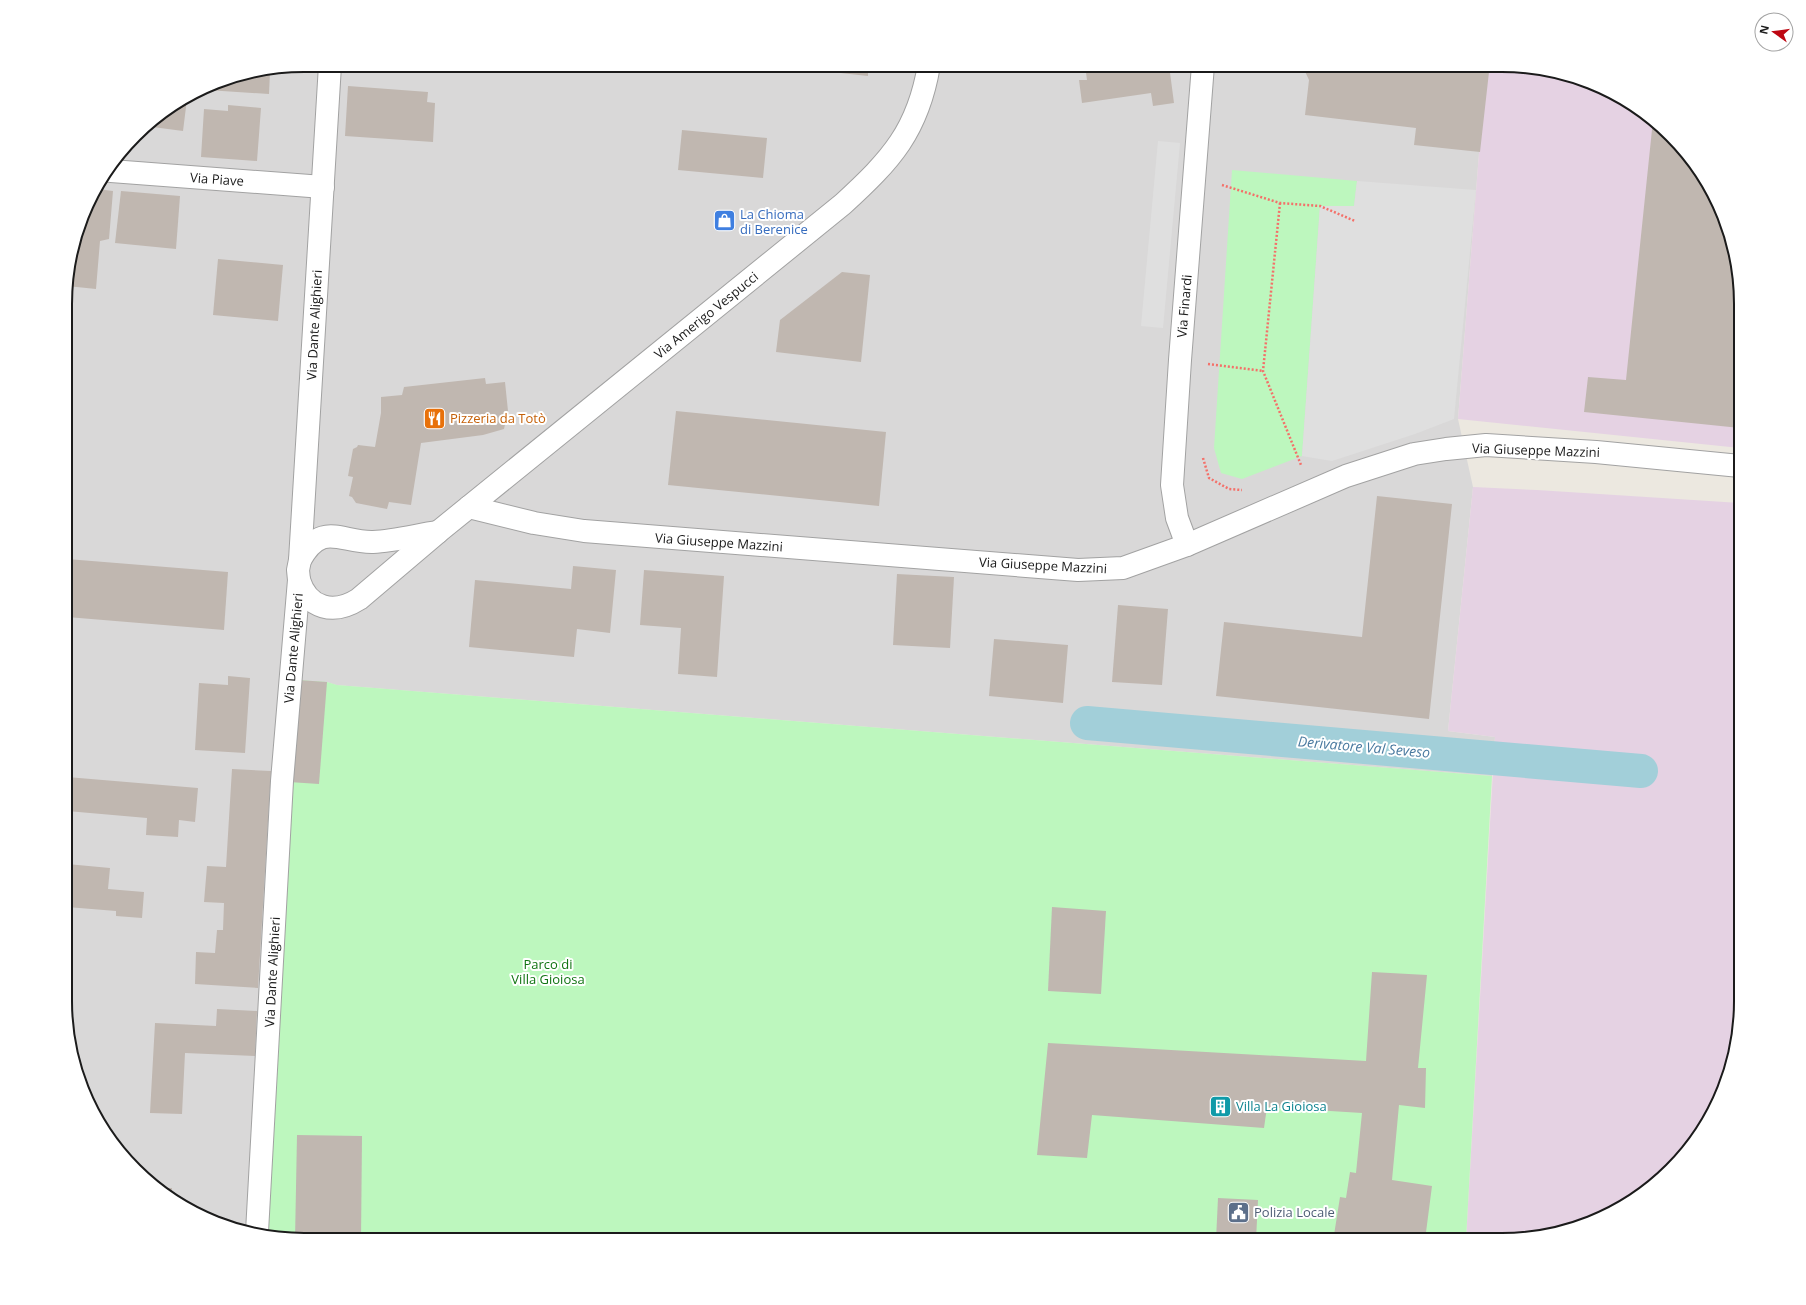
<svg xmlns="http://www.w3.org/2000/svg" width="1806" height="1305" viewBox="0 0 1806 1305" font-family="'Open Sans',sans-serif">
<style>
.residential{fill:#d9d8d8}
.industrial{fill:#e5d2e3}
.park{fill:#bdf7be}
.parking{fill:#dfdfdf}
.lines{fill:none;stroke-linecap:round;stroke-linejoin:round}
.canal{stroke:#a2cfd9;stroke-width:34}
.building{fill:#c0b7b0}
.minor-casing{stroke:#a2a2a2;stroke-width:24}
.path{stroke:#f47069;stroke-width:2.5;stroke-dasharray:2 2;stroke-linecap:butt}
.minor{stroke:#fff;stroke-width:22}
.labels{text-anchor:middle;stroke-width:4;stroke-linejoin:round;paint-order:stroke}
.street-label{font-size:13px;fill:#1b1b1b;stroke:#fff}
.shop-label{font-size:13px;fill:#366cbe;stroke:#fff;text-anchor:start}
.food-label{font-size:13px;fill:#c56008;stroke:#fff;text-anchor:start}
.park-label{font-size:13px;fill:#0f7311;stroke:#fff}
.culture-label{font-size:13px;fill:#0d838f;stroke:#fff;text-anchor:start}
.service-label{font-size:13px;fill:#4e5e75;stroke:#fff;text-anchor:start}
.water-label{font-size:14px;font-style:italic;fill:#49799f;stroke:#fff}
.rim{fill:none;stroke:#1b1b1b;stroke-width:2}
</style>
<rect width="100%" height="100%" fill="#ece8e0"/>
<polygon class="residential" points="304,65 1486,65 1458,419 1473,487 1448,731 1495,737 1492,776 336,685 327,682 266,1234 213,1222 158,1190 97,1120 67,1032 67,273 90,198 146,125 213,83"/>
<g class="industrial">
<polygon points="1486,65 1517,66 1593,83 1648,115 1691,158 1716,198 1740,289 1740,448 1458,419"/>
<polygon points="1473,487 1537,490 1740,503 1740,1016 1723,1092 1691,1147 1648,1190 1608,1215 1563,1232 1502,1240 1466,1240 1495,737 1448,731"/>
</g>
<g class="park">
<polygon points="1232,170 1357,181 1354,206 1320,206 1302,456 1242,479 1221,473 1214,448"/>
<polygon points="298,680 327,682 337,685 1492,776 1466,1240 289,1239 266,1234"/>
</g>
<g class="parking">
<polygon points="1158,141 1180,143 1163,328 1141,326"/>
<polygon points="1357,181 1476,190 1454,419 1415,434 1332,461 1302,456 1320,206 1354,206"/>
</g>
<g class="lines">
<polyline class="canal" points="1087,723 1641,771"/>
</g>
<g class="building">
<polygon points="804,65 868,65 868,76 804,69"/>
<polygon points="1085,65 1169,65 1174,103 1153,106 1151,93 1082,103 1079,80 1087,80"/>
<polygon points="1302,65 1467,65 1467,69 1489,72 1480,152 1414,145 1416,128 1305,115 1309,80"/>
<polygon points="270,72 269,94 207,90 208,86 213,83"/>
<polygon points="348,86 428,92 427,102 435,103 433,142 345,136"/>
<polygon points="187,99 183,131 145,126 146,125"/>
<polygon points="228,105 261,108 257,161 201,157 204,109 228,111"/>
<polygon points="1653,120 1691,158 1716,198 1740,289 1740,428 1584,412 1588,377 1626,380"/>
<polygon points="682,130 767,138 763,178 678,170"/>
<polygon points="97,189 113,191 109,239 100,241 96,289 67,286 67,273 90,198"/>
<polygon points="121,191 180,196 176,249 115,243"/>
<polygon points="218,259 283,265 278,321 213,315"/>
<polygon points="842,272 870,275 861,362 776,352 780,320"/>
<polygon points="485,378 486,384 505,382 508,411 504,429 483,435 421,443 411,505 389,502 387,509 356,503 352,497 349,496 353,477 348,476 353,449 357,447 358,445 375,447 381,413 381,397 402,395 404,387"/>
<polygon points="676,411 886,432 879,506 668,485"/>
<polygon points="1377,496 1452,504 1429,719 1216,696 1224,622 1362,637"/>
<polygon points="67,559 228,572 224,630 67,617"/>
<polygon points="573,566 616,570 610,633 577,629 574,657 469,647 475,580 571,589"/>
<polygon points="644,570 724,576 717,677 678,674 681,628 640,625"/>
<polygon points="897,574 954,577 950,648 893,645"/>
<polygon points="1118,605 1168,609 1162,685 1112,682"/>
<polygon points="994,639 1068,645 1063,703 989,696"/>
<polygon points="228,676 250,678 245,753 195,750 199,683 228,685"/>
<polygon points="298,680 327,682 319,784 289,782"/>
<polygon points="232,769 271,771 258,988 195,984 196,952 215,953 217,930 223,930 224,903 204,902 207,866 226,867"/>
<polygon points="67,777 198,788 195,822 179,820 178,837 146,835 147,818 67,811"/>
<polygon points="67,864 110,868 108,889 144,892 142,918 116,916 116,911 67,907"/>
<polygon points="1052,907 1106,911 1101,994 1048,991"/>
<polygon points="1372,972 1427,975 1418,1068 1426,1068 1425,1108 1399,1105 1392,1180 1432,1186 1425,1240 1359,1240 1334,1235 1340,1197 1346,1198 1350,1172 1356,1173 1362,1113 1267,1107 1264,1128 1092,1115 1087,1158 1037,1155 1048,1043 1366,1061"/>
<polygon points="217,1009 257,1011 255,1056 185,1053 182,1114 150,1113 155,1023 216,1026"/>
<polygon points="297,1135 362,1136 361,1240 295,1240"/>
<polygon points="156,1188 172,1188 172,1198 158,1190"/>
<polygon points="1218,1198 1258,1200 1256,1240 1216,1240"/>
</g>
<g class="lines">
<defs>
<g id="minor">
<polyline points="111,171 323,187"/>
<polyline points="469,507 534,523 584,531 1078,570 1123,568 1187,545 1346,476 1414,454 1446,449 1486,445 1596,452 1740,466"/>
<polyline points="1187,545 1177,518 1172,485 1180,360 1203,65"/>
<path d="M 300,560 C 322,520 341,543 373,542 C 395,541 417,535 438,532"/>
<path d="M 299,580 C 308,609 334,615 359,599 L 438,532 L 843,204 C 891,160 918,131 929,65"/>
<polyline points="257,1232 282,781 299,580 298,570 300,560 330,65"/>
</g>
</defs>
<use href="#minor" class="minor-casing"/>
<g class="path">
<polyline points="1222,185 1280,203 1320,206 1355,221"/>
<polyline points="1280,203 1263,371 1301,465"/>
<polyline points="1208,364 1263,371"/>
<polyline points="1203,458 1209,478 1229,489 1242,490"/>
</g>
<use href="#minor" class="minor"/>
</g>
<defs>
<symbol id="shop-square" viewBox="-11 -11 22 22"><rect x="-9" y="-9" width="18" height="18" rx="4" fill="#3f7fe0" stroke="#fff"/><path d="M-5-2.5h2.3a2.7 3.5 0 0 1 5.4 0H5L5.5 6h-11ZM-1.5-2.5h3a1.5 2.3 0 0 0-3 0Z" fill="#fff"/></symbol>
<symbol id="restaurant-square" viewBox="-11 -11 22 22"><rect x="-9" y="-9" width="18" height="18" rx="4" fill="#e8710a" stroke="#fff"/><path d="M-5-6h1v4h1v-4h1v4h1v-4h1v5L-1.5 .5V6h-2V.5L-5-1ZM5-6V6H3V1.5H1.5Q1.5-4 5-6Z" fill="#fff"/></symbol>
<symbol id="building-square" viewBox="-11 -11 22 22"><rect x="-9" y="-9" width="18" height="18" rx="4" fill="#0f9aa8" stroke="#fff"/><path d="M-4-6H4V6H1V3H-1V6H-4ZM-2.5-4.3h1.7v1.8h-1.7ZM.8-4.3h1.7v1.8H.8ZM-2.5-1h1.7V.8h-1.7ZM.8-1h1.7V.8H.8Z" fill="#fff"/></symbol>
<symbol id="civic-square" viewBox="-11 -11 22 22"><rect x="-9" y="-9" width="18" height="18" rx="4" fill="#5c6f8a" stroke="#fff"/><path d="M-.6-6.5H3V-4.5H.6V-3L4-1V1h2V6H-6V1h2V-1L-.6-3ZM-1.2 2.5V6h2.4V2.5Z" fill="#fff"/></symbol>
</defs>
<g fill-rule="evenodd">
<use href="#shop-square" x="712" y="208" width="25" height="25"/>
<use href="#restaurant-square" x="422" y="406" width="25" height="25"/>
<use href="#building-square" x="1208" y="1094" width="25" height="25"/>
<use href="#civic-square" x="1226" y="1200" width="25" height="25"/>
</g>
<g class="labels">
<g class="street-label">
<text transform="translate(217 179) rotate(4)" y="5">Via Piave</text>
<text transform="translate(1184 306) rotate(-85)" y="5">Via Finardi</text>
<text transform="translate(706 315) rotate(-39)" y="5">Via Amerigo Vespucci</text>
<text transform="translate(314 325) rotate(-87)" y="5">Via Dante Alighieri</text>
<text transform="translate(1536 450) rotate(2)" y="5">Via Giuseppe Mazzini</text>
<text transform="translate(719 542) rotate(4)" y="5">Via Giuseppe Mazzini</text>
<text transform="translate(1043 565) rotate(3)" y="5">Via Giuseppe Mazzini</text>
<text transform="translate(293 648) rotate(-85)" y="5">Via Dante Alighieri</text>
<text transform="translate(272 972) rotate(-87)" y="5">Via Dante Alighieri</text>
</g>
<g class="shop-label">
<text x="740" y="219">La Chioma<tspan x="740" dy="15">di Berenice</tspan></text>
</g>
<g class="food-label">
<text x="450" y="423">Pizzeria da Totò</text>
</g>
<g class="park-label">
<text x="548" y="969">Parco di<tspan x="548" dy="15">Villa Gioiosa</tspan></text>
</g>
<g class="culture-label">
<text x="1236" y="1111">Villa La Gioiosa</text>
</g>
<g class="service-label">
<text x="1254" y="1217">Polizia Locale</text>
</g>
<g class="water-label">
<text transform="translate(1364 747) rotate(5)" y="5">Derivatore Val Seveso</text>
</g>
</g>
<path d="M0 0H1806V1305H0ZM304 72H1502A232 232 0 0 1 1734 304V1001A232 232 0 0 1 1502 1233H304A232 232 0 0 1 72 1001V304A232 232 0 0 1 304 72Z" fill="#fff" fill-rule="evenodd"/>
<path class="rim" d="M304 72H1502A232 232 0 0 1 1734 304V1001A232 232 0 0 1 1502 1233H304A232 232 0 0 1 72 1001V304A232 232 0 0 1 304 72Z"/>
<g transform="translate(1774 32) rotate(284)"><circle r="19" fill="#ffffff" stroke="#a4a4a4"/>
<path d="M0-3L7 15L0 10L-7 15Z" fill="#be0712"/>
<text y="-6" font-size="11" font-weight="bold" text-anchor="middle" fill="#1b1b1b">N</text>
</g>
</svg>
